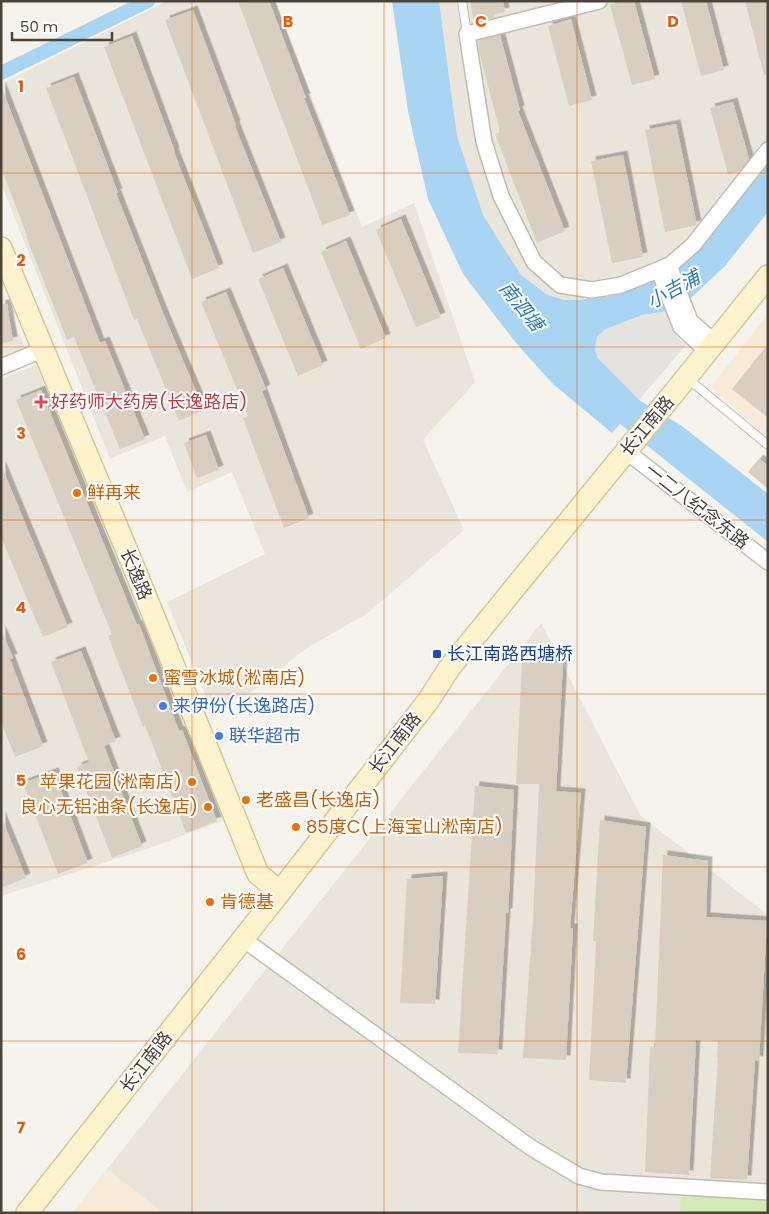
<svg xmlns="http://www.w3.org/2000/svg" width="769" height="1214" viewBox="0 0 769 1214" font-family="Poppins,'Noto Sans SC',sans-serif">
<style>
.residential{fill:#eae5da}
.commercial{fill:#f7ead8}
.green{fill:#d2eab5}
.parking{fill:#e5e3e0}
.water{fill:#a9d4f2}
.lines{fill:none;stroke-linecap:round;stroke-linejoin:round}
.canal{stroke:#a9d4f2;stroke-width:14}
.building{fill:#d8cfc1;filter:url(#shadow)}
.lane-casing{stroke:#c2bbae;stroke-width:10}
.street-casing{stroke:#c2bbae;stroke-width:18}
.secondary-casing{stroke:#d6c79b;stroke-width:24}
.lane{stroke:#fff;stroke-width:8}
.street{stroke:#fff;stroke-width:15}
.secondary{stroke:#fff3cd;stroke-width:21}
.grid{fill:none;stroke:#e8590c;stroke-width:1;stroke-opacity:0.55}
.health-dot{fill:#e0444e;stroke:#fff;stroke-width:2}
.food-dot{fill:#e8710a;stroke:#fff;stroke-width:2}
.transit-dot{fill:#1a4fb4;stroke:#fff;stroke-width:2}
.shop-dot{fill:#3f7fe0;stroke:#fff;stroke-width:2}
.labels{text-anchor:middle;stroke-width:4;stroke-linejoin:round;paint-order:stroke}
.health-label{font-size:18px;fill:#be3a42;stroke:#fff;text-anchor:start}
.street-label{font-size:18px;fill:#4b4439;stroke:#fff}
.food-label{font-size:18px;fill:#c56008;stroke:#fff;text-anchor:start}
.transit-label{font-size:18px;fill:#164399;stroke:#fff;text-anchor:start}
.shop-label{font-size:18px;fill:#366cbe;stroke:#fff;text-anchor:start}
.water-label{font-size:19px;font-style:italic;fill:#2e7ab2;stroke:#fff}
.grid-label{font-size:16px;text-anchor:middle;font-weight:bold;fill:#e8590c;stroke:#fff;stroke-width:4;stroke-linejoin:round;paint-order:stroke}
</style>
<defs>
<filter id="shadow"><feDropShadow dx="4.5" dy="-4.5" stdDeviation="0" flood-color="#0004"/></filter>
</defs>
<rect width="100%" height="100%" fill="#f6f3ec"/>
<g class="residential">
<polygon points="167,1 275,1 362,227 414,203 475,382 423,440 464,530 368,613 305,649 255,690 212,711 167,602 265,554 232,472 187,492 165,436 110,459 1,183 1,84"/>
<polygon points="439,1 768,1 768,162 685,264 650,283 625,291 581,300 564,300 546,294 521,275 483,215 457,136"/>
<polygon points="1,292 25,348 1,358"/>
<polygon points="36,365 224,820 147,849 1,896 1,379"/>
<polygon points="541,623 640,815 768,915 768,1199 682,1195 680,1213 163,1213 107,1169"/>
</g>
<g class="commercial">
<polygon points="768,314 768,437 711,387"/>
<polygon points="107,1169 163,1213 72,1213"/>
</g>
<polygon class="green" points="681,1195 768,1199 768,1213 680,1213"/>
<polygon class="parking" points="666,311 677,337 686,345 639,400 598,358 595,350 597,337 606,329 619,323 642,315"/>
<polygon class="water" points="392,1 439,1 457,136 483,215 521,275 546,294 564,300 581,300 625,291 650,283 684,264 768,162 768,212 725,266 692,297 666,311 642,315 606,329 597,337 595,350 598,358 639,400 682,426 768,494 768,542 620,424 612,433 553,384 516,343 463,274 428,199 408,111"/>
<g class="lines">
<polyline class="canal" points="1,73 148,1"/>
</g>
<g class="building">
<polygon points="238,1 269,1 306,98 304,98 350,215 322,225"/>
<polygon points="470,1 503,1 505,12 494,14 495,17 474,23"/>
<polygon points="623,1 634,1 655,79 632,85 610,5"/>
<polygon points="681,1 706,1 724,70 701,76"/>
<polygon points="745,1 768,1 768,75 764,75"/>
<polygon points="193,10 236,125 235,126 281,242 253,253 165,20"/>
<polygon points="571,19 592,100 569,106 548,26"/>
<polygon points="500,35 520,110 518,111 565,231 537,243 495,134 500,132 480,55 478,41"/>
<polygon points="132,36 175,152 174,152 219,268 192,279 104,47"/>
<polygon points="74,77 118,193 116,193 163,313 204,410 179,421 137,319 134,320 46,88"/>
<polygon points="1,86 100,343 105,341 145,439 120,449 74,337 67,340 26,236 27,236 1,167"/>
<polygon points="733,102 749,159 740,171 728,174 710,108"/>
<polygon points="676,124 697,225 665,232 645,130"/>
<polygon points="623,155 643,257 612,263 591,161"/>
<polygon points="401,219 441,317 416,327 376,230"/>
<polygon points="346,241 386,338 361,349 321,252"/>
<polygon points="283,268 323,365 298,376 258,279"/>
<polygon points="226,292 266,389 262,391 309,518 284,528 243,418 248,416 201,302"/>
<polygon points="1,304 7,304 13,341 1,343"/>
<polygon points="768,344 768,418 732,389"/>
<polygon points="41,390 137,625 139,624 179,731 182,730 217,821 186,833 145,725 143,727 108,636 112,634 16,400"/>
<polygon points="206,435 219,470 197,478 184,443"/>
<polygon points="759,459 768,466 768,489 748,472"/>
<polygon points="1,465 68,627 43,637 1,537"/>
<polygon points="1,630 13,658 10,659 43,746 15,757 1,722"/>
<polygon points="81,651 116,741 104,746 142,846 112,858 77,767 89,762 51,662"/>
<polygon points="522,662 563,663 556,791 581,793 570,928 573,928 566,1060 523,1058 533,918 539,784 516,784"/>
<polygon points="54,772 88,863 58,874 23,783"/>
<polygon points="475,786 514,790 508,913 506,913 498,1054 458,1053"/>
<polygon points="1,816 26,878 1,888"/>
<polygon points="600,820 646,827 626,1083 589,1080 596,941 593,941"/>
<polygon points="663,855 708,861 706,917 767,921 759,1061 755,1060 747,1180 710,1178 718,1057 717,1057 718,1041 696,1040 689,1175 645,1172 650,1047 655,1048"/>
<polygon points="443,876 435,1004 400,1003 407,879"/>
</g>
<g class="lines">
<defs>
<g id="lane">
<polyline points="462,1 467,34"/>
<polyline points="687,378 768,445"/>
</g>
<g id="street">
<polyline points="599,1 467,34 484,142 501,196 534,262 560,285 592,290 621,285 670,265 693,245 768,150"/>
<polyline points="670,265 673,277 690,321 714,342"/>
<polyline points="659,271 681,327 707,351"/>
<polyline points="1,367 42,350"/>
<polyline points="626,451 768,562"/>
<polyline points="243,939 530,1147 579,1176 601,1182 768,1192"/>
</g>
<g id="secondary">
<polyline points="1,248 137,575 258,874 280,892"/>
<polyline points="27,1213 280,892 428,701 450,667 686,378 768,276"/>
</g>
</defs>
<use href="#lane" class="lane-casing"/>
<use href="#street" class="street-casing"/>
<use href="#secondary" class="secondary-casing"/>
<use href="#lane" class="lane"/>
<use href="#street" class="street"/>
<use href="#secondary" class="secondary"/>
</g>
<path class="grid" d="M 192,1 L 192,1213M 384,1 L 384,1213M 577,1 L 577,1213M 1,173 L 768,173M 1,347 L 768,347M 1,520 L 768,520M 1,694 L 768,694M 1,867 L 768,867M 1,1041 L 768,1041"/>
<path class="health-dot" d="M38.5 394.5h5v5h5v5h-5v5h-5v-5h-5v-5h5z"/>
<g class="food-dot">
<circle cx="77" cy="493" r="5"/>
<circle cx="153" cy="678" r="5"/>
<circle cx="192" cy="782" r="5"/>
<circle cx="246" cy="800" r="5"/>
<circle cx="208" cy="807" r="5"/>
<circle cx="296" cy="827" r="5"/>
<circle cx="210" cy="902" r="5"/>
</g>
<rect class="transit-dot" x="432" y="649" width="10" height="10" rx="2.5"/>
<g class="shop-dot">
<circle cx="163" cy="706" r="5"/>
<circle cx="219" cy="736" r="5"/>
</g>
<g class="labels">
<g class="health-label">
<text x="51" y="408">好药师大药房(长逸路店)</text>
</g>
<g class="street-label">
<text transform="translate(647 426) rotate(-50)" y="6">长江南路</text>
<text transform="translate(697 506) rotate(38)" y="6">一二八纪念东路</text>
<text transform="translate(136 574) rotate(68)" y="6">长逸路</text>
<text transform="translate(395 743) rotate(-52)" y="6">长江南路</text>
<text transform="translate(146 1062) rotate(-52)" y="6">长江南路</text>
</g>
<g class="food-label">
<text x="87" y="499">鲜再来</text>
<text x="163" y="684">蜜雪冰城(淞南店)</text>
<text x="182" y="788" text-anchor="end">苹果花园(淞南店)</text>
<text x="256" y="806">老盛昌(长逸店)</text>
<text x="198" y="813" text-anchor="end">良心无铝油条(长逸店)</text>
<text x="306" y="833">85度C(上海宝山淞南店)</text>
<text x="220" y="908">肯德基</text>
</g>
<g class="transit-label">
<text x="447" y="660">长江南路西塘桥</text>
</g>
<g class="shop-label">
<text x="173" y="712">来伊份(长逸路店)</text>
<text x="229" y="742">联华超市</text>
</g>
<g class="water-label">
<text transform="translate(673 289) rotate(-29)" y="7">小吉浦</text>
<text transform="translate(522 306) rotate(51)" y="7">南泗塘</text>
</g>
</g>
<g class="grid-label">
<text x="288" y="27">B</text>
<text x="481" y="27">C</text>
<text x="673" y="27">D</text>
<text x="21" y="92">1</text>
<text x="21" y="266">2</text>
<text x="21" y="439">3</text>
<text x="21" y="613">4</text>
<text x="21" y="786">5</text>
<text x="21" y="960">6</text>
<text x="21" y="1133">7</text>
</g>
<rect width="769" height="1214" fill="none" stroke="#4b4439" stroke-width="5"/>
<path d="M12 32v8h100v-8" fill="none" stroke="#4b4439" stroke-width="2.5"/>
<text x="20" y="32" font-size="15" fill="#4b4439" stroke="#ffffff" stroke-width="4" paint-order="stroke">50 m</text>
</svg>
